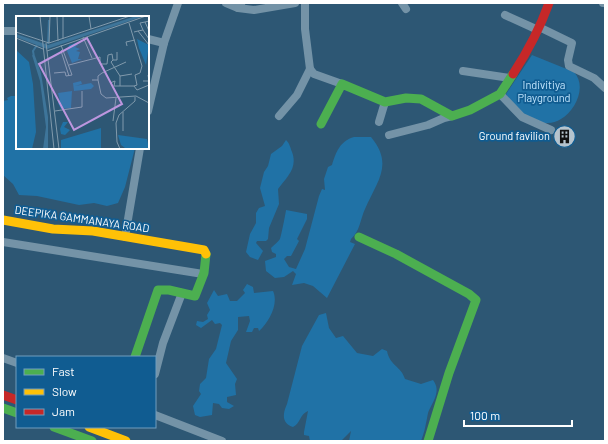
<svg xmlns="http://www.w3.org/2000/svg" width="608" height="444" viewBox="0 0 608 444" font-family="Barlow,sans-serif">
<style>
.green{fill:#2072a6}
.lines{fill:none;stroke-linecap:round;stroke-linejoin:round}
.street{stroke:#7493a7;stroke-width:8}
.fast{stroke:#4caf50;stroke-width:9}
.slow{stroke:#ffc107;stroke-width:9}
.jam{stroke:#c62828;stroke-width:9}
.labels{text-anchor:middle;stroke-width:3.5;stroke-linejoin:round;paint-order:stroke}
.park-label{font-size:11px;fill:#c2e6fe;stroke:#105c91}
.poi-label{font-size:11px;fill:#fff;stroke:#105c91;text-anchor:end}
.street-label{font-size:11px;fill:#fff;stroke:#105c91}
.inset-river{fill:none;stroke:#3e759a;stroke-width:2}
.inset-road{fill:none;stroke:#819aac;stroke-width:1}
.view{fill:#bd96df;fill-opacity:0.15;stroke:#bd96df;stroke-width:2}
.inset-edge{fill:none;stroke:#fff;stroke-width:2}
</style>
<rect width="100%" height="100%" fill="#2d5774"/>
<g class="green">
<path d="M 532,55 L 574,72 C 587,86 576,110 561,119 C 542,132 514,111 506,94 Z"/>
<polygon points="11,96 15,96 17,102 17,148 135,148 125,187 118,203 107,206 94,203 79,205 37,196 19,195 13,184 3,175 3,101 8,100 7,98"/>
<path d="M 354,137 L 371,137 C 394,165 377,181 365,209 C 360,220 360,231 351,239 L 350,242 L 355,244 L 327,298 L 313,286 L 304,283 L 292,285 L 296,274 L 293,271 L 284,277 L 275,278 L 266,271 L 265,261 L 276,257 L 276,254 L 272,252 L 271,248 C 274,245 278,242 280,239 C 281,237 286,212 286,210 L 307,214 L 307,219 L 297,239 L 299,241 L 291,256 L 287,256 L 284,259 L 289,267 L 296,269 L 305,249 L 319,196 L 322,189 L 325,190 L 324,179 L 328,167 L 332,165 C 336,152 340,141 354,137 Z"/>
<path d="M 286,140 C 290,144 290,147 292,152 C 298,168 287,177 278,189 L 279,204 L 269,228 L 268,239 L 266,241 L 257,241 L 256,243 L 263,251 L 258,260 L 250,257 L 246,252 L 250,234 L 256,223 L 256,213 L 259,208 L 265,206 L 260,188 L 264,172 L 268,166 L 271,154 L 282,146 Z"/>
<path d="M 247,284 L 253,287 L 254,293 L 273,291 C 279,304 269,322 259,331 L 258,328 L 254,328 L 252,332 L 246,332 L 250,321 L 249,316 L 238,317 L 238,330 L 231,341 L 226,363 L 237,379 L 235,384 L 236,395 L 227,397 L 227,402 L 234,406 L 229,409 L 222,408 L 219,404 L 213,403 L 212,415 L 200,417 L 195,415 L 193,406 L 201,394 L 199,391 L 200,384 L 206,378 L 209,359 L 216,349 L 222,325 L 220,323 L 215,324 L 212,320 L 201,328 L 196,325 L 197,321 L 203,322 L 208,319 L 207,315 L 210,310 L 207,303 L 214,290 L 218,296 L 227,294 L 230,301 L 237,301 L 245,293 L 243,290 Z"/>
<path d="M 326,313 L 329,328 L 336,338 L 343,336 L 357,353 L 373,356 L 382,349 L 387,351 C 390,366 401,366 405,379 L 421,384 L 433,380 C 442,392 432,402 428,413 C 426,423 425,431 421,441 L 349,441 L 351,431 L 341,441 L 334,440 L 310,441 L 309,436 L 304,435 L 304,432 L 308,411 C 300,414 300,424 293,427 C 281,423 283,413 287,404 L 302,346 L 319,315 Z"/>
</g>
<g class="lines">
<g class="street">
<polyline points="226,3 238,8 241,5"/>
<polyline points="305,3 305,29 310,69 314,74 342,84"/>
<polyline points="402,3 406,9"/>
<polyline points="603,3 605,3"/>
<polyline points="238,8 254,10 295,3"/>
<polyline points="505,15 538,30"/>
<polyline points="539,27 572,43 568,60 569,66 594,78 605,88"/>
<polyline points="3,31 17,31"/>
<polyline points="148,39 164,43"/>
<polyline points="463,71 510,78"/>
<polyline points="500,94 522,117 551,130"/>
<polyline points="148,111 164,43 178,3"/>
<polyline points="279,116 297,95 310,69"/>
<polyline points="379,122 385,102"/>
<polyline points="389,135 428,125 444,118 452,116"/>
<polyline points="125,237 140,148"/>
<polyline points="3,242 203,274"/>
<polyline points="3,358 17,363"/>
<polyline points="155,374 163,343 182,293"/>
<polyline points="155,415 222,441"/>
</g>
<g class="fast">
<polyline points="321,124 342,84 385,102 406,98 421,99 452,116 470,110 500,94 513,74"/>
<polyline points="359,237 396,254 469,294 476,300 449,373 428,441"/>
<polyline points="135,357 158,290 169,290 195,296 204,273 206,254"/>
<polyline points="3,408 17,413"/>
<polyline points="54,427 92,441"/>
</g>
<g class="slow">
<polyline points="3,220 53,229 93,231 204,250 206,254"/>
<polyline points="89,427 126,441"/>
</g>
<g class="jam">
<path d="M 513,74 C 528,51 540,28 549,3"/>
<polyline points="3,395 17,400"/>
</g>
</g>
<defs>
<symbol id="building-disc" viewBox="-11 -11 22 22"><circle r="9.5" fill="#b6c4ce" stroke="#105c91"/><path d="M-4-6H4V6H1V3H-1V6H-4ZM-2.5-4.3h1.7v1.8h-1.7ZM.8-4.3h1.7v1.8H.8ZM-2.5-1h1.7V.8h-1.7ZM.8-1h1.7V.8H.8Z" fill="#111"/></symbol>
</defs>
<g fill-rule="evenodd">
<use href="#building-disc" x="552" y="124" width="25" height="25"/>
</g>
<g class="labels">
<g class="park-label">
<text x="544" y="89">Indivitiya<tspan x="544" dy="13">Playground</tspan></text>
</g>
<g class="poi-label">
<text x="550" y="140">Ground favilion</text>
</g>
<g class="street-label">
<text transform="translate(82 219) rotate(8)" y="4">DEEPIKA GAMMANAYA ROAD</text>
</g>
</g>
<g transform="translate(16 16)">
<rect width="133" height="133" fill="#2d5774"/>
<path d="M 121,23 L 133,29 L 130,49 L 123,32 ZM 60,27 L 62,29 L 59,31 L 64,33 L 60,35 L 64,36 L 62,43 L 66,43 L 56,47 L 51,35 L 53,29 ZM 0,34 L 13,46 L 17,68 L 20,116 L 16,133 L 0,133 ZM 65,65 L 66,68 L 59,70 L 75,67 L 78,70 L 75,73 L 58,75 L 57,67 ZM 56,75 L 55,92 L 45,93 L 42,87 L 44,85 L 42,77 ZM 47,106 L 52,106 L 48,111 L 54,114 L 49,119 L 45,118 L 44,113 ZM 85,112 L 85,133 L 45,133 L 45,124 ZM 102,119 L 131,123 L 133,133 L 109,132 L 105,129 Z" fill="#2072a6"/>
<path d="M 120,0 L 128,0 L 31,33 L 0,21 L 0,18 L 32,29 ZM 16,39 L 19,40 L 25,57 L 32,101 L 32,133 L 27,133 L 30,111 L 24,65 Z" fill="#3e759a"/>
<path class="inset-river" d="M 32,28 L 33,4M 18,41 L 17,35 L 21,29"/>
<path class="inset-road" d="M 24,0 L 38,133M 41,0 L 42,25M 73,0 L 75,13M 133,5 L 129,6 L 133,15M 113,7 L 126,50 L 124,57 L 119,59 L 121,69 L 118,70M 127,14 L 124,7 L 129,6M 122,15 L 127,14 L 133,23M 0,16 L 33,27 L 114,0M 118,16 L 122,15 L 133,29M 67,21 L 76,42M 0,22 L 27,33M 47,23 L 47,0M 30,27 L 43,133M 33,27 L 34,0M 111,30 L 110,26 L 119,24M 47,33 L 45,35 L 53,60M 31,35 L 130,0M 97,44 L 95,46 L 104,60 L 104,70M 53,49 L 84,41 L 84,48 L 91,48 L 92,39 L 96,38 L 97,44 L 101,44 L 101,36M 38,57 L 49,56 L 50,60 L 56,59 L 45,29M 104,60 L 116,58M 76,64 L 82,64 L 85,78 L 90,82 L 120,80 L 133,87M 82,64 L 82,60 L 86,57 L 110,46M 127,65 L 133,65 L 132,59M 94,67 L 99,65 L 98,70 L 118,70 L 121,74M 121,74 L 133,69M 39,95 L 66,91 L 66,75M 97,105 L 100,82M 107,115 L 107,96M 104,133 L 101,126 L 100,107 L 103,99 L 119,85 L 119,81"/>
<path class="view" d="M 71,22 L 106,88 L 58,114 L 23,48 Z"/>
<rect width="133" height="133" class="inset-edge"/>
</g>
<rect width="608" height="444" fill="none" stroke="#ffffff" stroke-width="8"/>
<rect x="16" y="356" width="140" height="72" fill="#105c91" stroke="#709dbd"/>
<rect x="24" y="369" width="20" height="6" fill="#4caf50" stroke="#709dbd"/>
<text x="52" y="376" font-size="12" fill="#ffffff">Fast</text>
<rect x="24" y="389" width="20" height="6" fill="#ffc107" stroke="#709dbd"/>
<text x="52" y="396" font-size="12" fill="#ffffff">Slow</text>
<rect x="24" y="409" width="20" height="6" fill="#c62828" stroke="#709dbd"/>
<text x="52" y="416" font-size="12" fill="#ffffff">Jam</text>
<path d="M464 420v6h108v-6" fill="none" stroke="#ffffff" stroke-width="2"/>
<text x="470" y="420" font-size="12" fill="#ffffff" stroke="#105c91" stroke-width="3" paint-order="stroke">100 m</text>
</svg>
